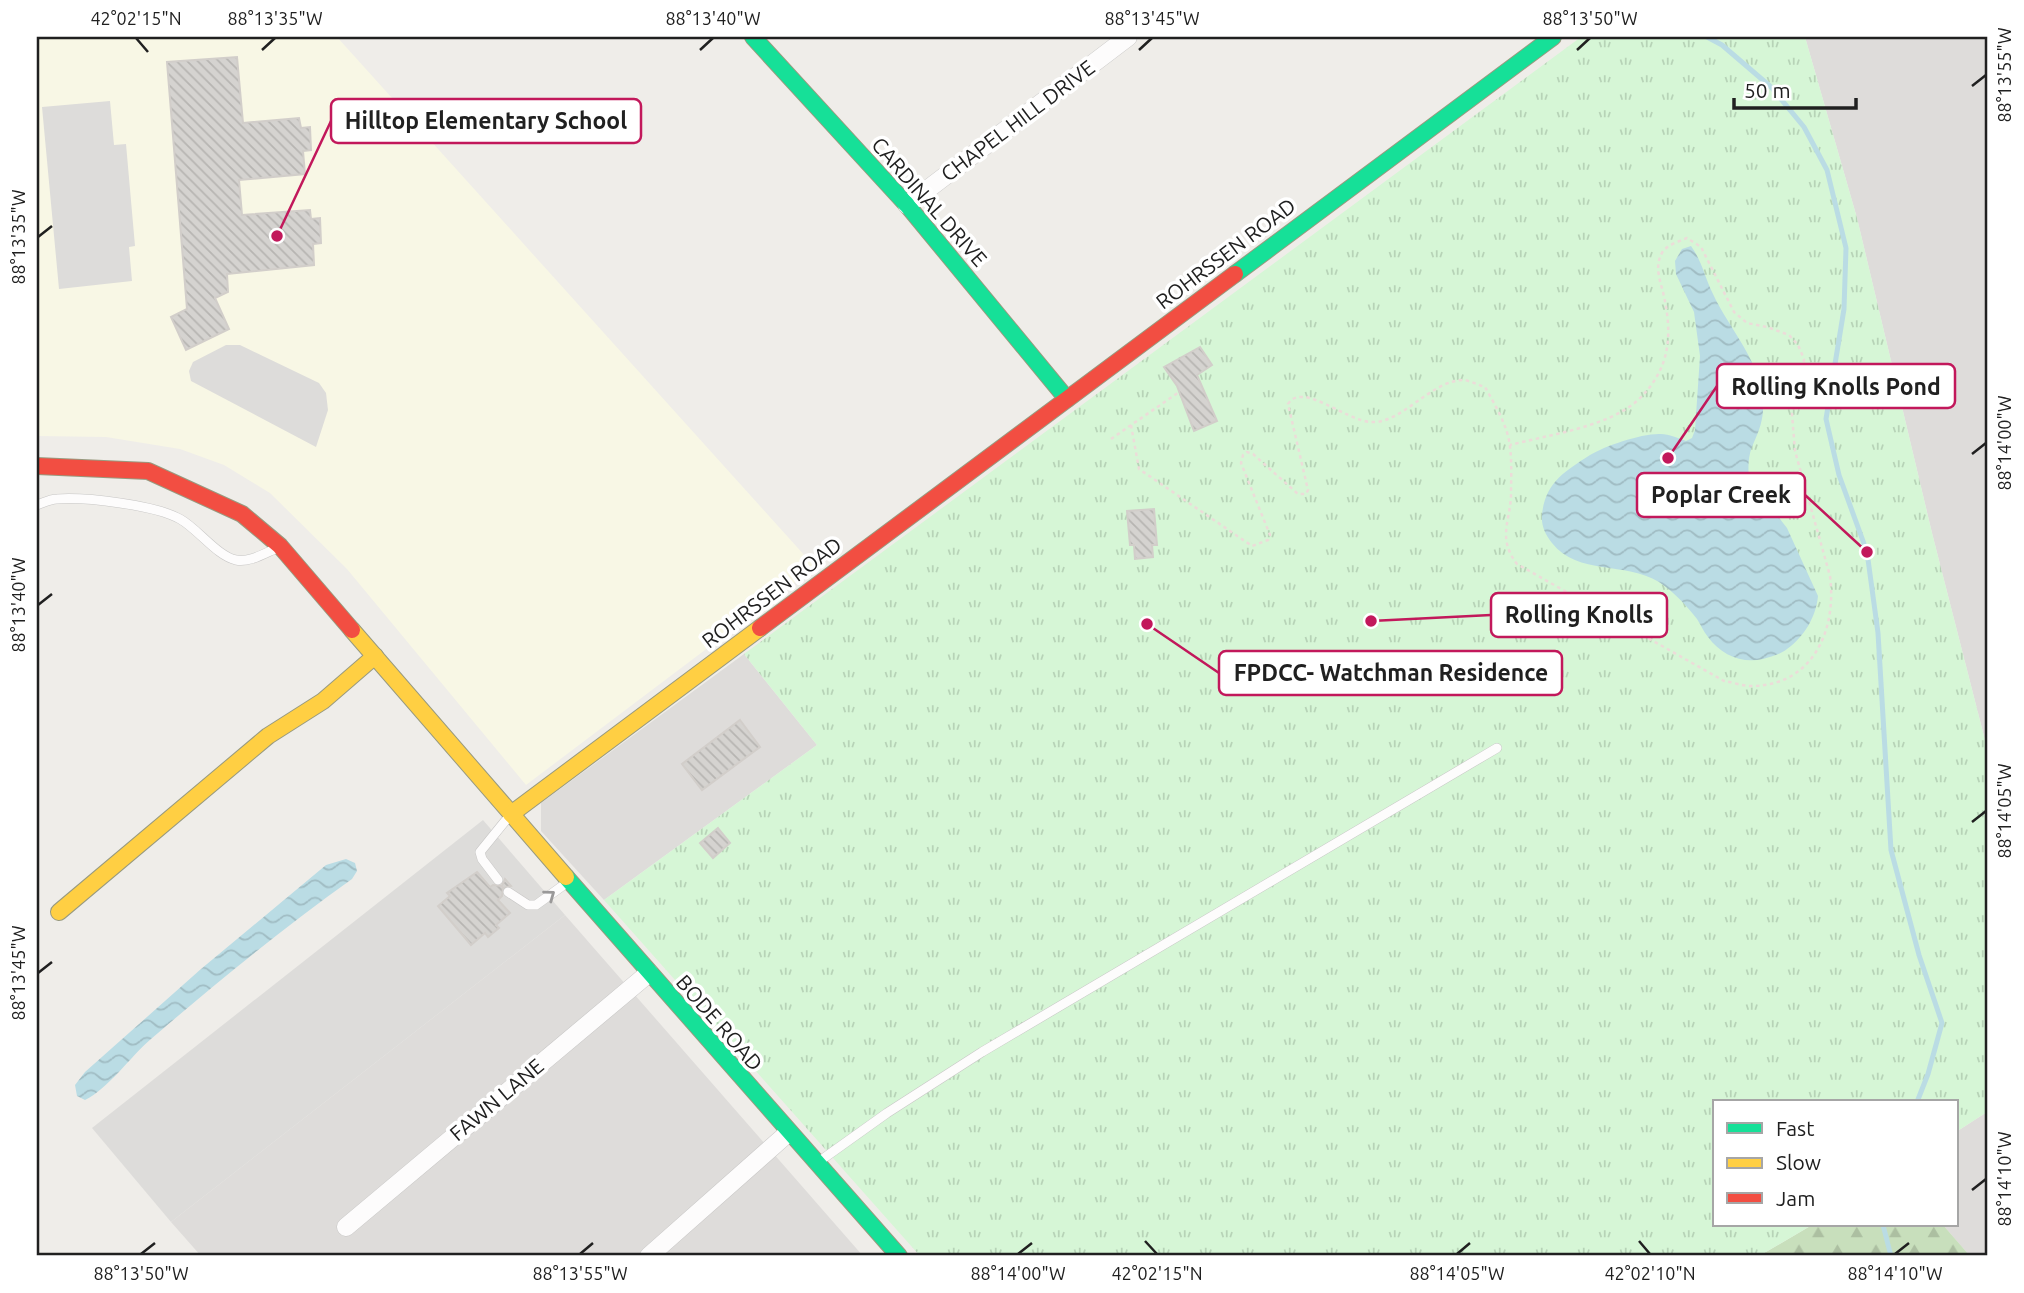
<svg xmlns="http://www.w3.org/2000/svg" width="2024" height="1293" viewBox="0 0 2024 1293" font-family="Ubuntu,sans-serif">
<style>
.residential{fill:#dedcda}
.education{fill:#f8f7e5}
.religious{fill:#dddcda}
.forest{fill:url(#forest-firs)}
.park{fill:url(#park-tufts)}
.water{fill:url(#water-waves)}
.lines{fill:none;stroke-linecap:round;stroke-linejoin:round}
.stream{stroke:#badce4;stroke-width:5}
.building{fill:url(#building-back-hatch);stroke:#d2ceca;stroke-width:2}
.lane-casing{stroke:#c7c6c5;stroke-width:10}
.street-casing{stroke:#c7c6c5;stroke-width:19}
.fast-casing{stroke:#989a7f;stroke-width:18}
.slow-casing{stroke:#989a7f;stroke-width:18}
.jam-casing{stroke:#989a7f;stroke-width:18}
.path{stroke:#ecdcd9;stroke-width:2.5;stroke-dasharray:3.5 3.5;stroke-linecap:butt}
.lane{stroke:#fdfcfc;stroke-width:9}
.street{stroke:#fdfcfc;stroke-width:18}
.fast{stroke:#16e098;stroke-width:16}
.slow{stroke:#ffcf43;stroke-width:16}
.jam{stroke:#f24e42;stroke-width:16}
.oneway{stroke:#9a9999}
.ticks{fill:none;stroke:#202020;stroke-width:2.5}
.labels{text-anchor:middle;stroke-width:7;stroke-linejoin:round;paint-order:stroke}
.street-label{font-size:21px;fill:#202020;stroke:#fff}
.leader{fill:none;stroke:#c2185b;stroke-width:2.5}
.callout-dot{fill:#c2185b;stroke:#fff;stroke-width:2.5}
.callout{fill:#fff;stroke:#c2185b;stroke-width:2.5}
.callout-label{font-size:23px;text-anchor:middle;font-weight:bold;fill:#202020}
.neatline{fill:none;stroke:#202020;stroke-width:2.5}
.ticks-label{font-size:18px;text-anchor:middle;fill:#202020}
</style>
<defs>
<pattern id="forest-firs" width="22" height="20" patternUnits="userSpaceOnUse" patternTransform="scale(1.75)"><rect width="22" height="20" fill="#c8dfbc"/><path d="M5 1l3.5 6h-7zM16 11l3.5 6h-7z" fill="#acbfa1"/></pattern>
<pattern id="park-tufts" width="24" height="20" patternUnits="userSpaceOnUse" patternTransform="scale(1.75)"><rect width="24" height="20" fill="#d6f6d6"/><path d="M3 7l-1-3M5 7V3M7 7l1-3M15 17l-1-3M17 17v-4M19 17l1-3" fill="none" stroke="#b7d3b7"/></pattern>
<pattern id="water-waves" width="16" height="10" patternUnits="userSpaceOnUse" patternTransform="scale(1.75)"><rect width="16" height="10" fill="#badce4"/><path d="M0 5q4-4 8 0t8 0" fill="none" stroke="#a0bcc3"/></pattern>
<pattern id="building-back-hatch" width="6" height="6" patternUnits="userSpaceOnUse" patternTransform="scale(1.75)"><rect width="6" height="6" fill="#d5d3d0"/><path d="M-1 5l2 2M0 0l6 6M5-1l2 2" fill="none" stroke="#b7b5b2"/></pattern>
</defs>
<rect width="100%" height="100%" fill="#efede9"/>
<g class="residential">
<polygon points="1805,37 1987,37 1987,748 1932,533 1857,218"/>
<polygon points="744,654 817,745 604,900 541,831 541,803"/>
<polygon points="565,915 863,1256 201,1256 171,1222"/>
<polygon points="1987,1112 1987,1256 1970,1256 1943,1225 1956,1225 1956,1132"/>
</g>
<polygon class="education" points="37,37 337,37 815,567 526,785 347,569 270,493 224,465 180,449 106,437 37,436"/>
<g class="religious">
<polygon points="110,101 114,145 126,144 135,246 129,247 132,281 59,289 42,107"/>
<polygon points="226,345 240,345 319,383 326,393 328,410 316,447 191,381 189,371 193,362"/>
<polygon points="483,820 565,915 171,1222 92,1128"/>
</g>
<polygon class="forest" points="1812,1225 1943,1225 1970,1256 1759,1256"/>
<polygon class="park" points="1581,37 1805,37 1857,218 1932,533 1987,748 1987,1112 1956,1132 1956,1102 1714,1102 1714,1225 1812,1225 1759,1256 920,1256 604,900 817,745 744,654"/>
<g class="water">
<path d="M 1691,246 C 1702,261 1705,278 1713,294 C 1730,331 1766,367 1763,411 C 1762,425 1757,435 1752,447 C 1748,457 1748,468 1749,479 L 1787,528 L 1818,596 C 1816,617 1804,637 1787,649 C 1781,654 1771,657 1763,659 C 1742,664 1721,655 1708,637 C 1703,631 1701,625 1697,619 C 1686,605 1674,592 1659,582 C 1625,561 1578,576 1552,543 C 1545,534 1541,526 1542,514 C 1546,482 1564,472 1590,455 C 1605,446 1642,433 1661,434 C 1669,434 1678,438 1686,441 L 1692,438 L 1695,430 L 1700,356 L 1694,312 L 1676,274 L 1675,261 L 1682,249 Z"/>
<path d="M 346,859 L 355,863 L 357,871 L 352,879 C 282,929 216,983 151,1039 C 130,1057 108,1089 85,1100 L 77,1096 L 75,1085 L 85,1072 L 201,969 L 326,865 Z"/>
</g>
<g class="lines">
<g class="stream">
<polyline points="1707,37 1722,45 1771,87 1804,127 1827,170 1846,248 1844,309 1826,419 1839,475 1867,552 1878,633 1891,850 1919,955 1942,1023 1928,1074 1917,1102"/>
<polyline points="1883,1225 1891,1256"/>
</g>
</g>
<g class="building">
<polygon points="237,57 243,123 299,118 301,128 310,127 311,150 303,151 305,174 239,180 242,215 310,210 311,219 320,218 321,243 313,244 314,265 227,274 228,292 215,298 229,329 186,350 171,317 187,309 167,62"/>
<polygon points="1200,347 1212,365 1197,375 1217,421 1194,431 1177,386 1164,367"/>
<polygon points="1154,509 1157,545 1152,545 1153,557 1135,559 1134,545 1130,545 1127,511"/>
<polygon points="740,720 760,747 702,790 682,764"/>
<polygon points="718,828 730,843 713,858 700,843"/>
<polygon points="477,872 490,887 493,885 502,886 505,879 511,886 503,888 502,896 498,900 510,913 496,925 499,928 488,937 485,933 471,945 438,906 450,896 447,893"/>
</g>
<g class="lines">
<defs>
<g id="lane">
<path d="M 37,505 C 43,503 50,499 57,499 C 86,497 155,505 180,519 C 198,529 217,556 236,560 C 249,563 265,553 277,548"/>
<polyline points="498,880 482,859 480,852 510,815"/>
<polyline points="508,892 528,905 536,905 568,882"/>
<polyline points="817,1163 887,1113 982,1052 1497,748"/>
</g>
<g id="street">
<polyline points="907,205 1128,37"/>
<polyline points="346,1227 649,973"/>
<polyline points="649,1256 788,1133"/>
</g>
<g id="fast">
<polyline points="753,37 907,205 1067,399"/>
<polyline points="1235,274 1553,37"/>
<polyline points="566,877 899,1256"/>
</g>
<g id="slow">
<polyline points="352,630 566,877"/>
<polyline points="511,814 760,628"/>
<polyline points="59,912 268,736 323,701 375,656"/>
</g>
<g id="jam">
<polyline points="37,466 148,471 242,514 280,546 352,630"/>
<polyline points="760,628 1235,274"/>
</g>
</defs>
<use href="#lane" class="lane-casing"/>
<use href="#street" class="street-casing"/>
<use href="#fast" class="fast-casing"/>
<use href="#slow" class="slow-casing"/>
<use href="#jam" class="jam-casing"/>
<g class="path">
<path d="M 1131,425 L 1139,469 L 1252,546 L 1268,540 L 1270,535 L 1241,463 L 1243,455 L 1247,452 L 1253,454 L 1298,494 L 1306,494 L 1308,490 L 1288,404 C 1302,381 1346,421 1371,422 C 1402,424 1431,380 1464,380 C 1471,381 1478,385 1485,387 C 1495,405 1508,426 1510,447 C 1512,463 1511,481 1511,497 C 1509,524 1498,539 1517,564 L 1724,681 C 1732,682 1742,686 1751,686 C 1813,686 1837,630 1830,576 L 1795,451 L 1792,414 L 1802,385 L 1804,359 L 1798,345 L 1789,335 L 1767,327 L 1747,323 L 1734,312 L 1701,247 L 1687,238 C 1678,242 1665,245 1661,255 C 1655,267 1660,281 1663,292 C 1673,335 1671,369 1637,401 C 1607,427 1548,435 1510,445"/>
<polyline points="1111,439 1179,392"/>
</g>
<use href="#lane" class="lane"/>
<use href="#street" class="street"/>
<use href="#fast" class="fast"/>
<use href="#slow" class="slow"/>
<use href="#jam" class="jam"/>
</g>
<defs><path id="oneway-chevron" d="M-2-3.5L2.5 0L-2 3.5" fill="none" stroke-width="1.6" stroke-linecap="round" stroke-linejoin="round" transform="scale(1.75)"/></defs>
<use class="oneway" href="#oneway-chevron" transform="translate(550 895) rotate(-36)"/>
<path class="ticks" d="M 136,38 L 148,52M 262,50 L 275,38M 700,50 L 713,38M 1139,50 L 1152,38M 1577,50 L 1590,38M 1972,86 L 1986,75M 38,237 L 52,226M 1972,454 L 1986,443M 38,605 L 52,594M 1972,822 L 1986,811M 38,973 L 52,962M 1972,1190 L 1986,1179M 1145,1241 L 1157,1254M 1639,1241 L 1650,1254M 141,1254 L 155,1243M 580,1254 L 593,1243M 1018,1254 L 1032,1243M 1457,1254 L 1470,1243M 1895,1254 L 1909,1243"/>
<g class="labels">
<g class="street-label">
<text transform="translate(1018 121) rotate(-37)" y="7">CHAPEL HILL DRIVE</text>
<text transform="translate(929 202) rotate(49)" y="7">CARDINAL DRIVE</text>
<text transform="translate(1226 254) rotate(-37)" y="7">ROHRSSEN ROAD</text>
<text transform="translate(772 593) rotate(-37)" y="7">ROHRSSEN ROAD</text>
<text transform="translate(719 1023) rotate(49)" y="7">BODE ROAD</text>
<text transform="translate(497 1100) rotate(-40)" y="7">FAWN LANE</text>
</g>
</g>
<path class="leader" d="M277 236L331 121M1668 458L1717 386M1867 552L1805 495M1371 621L1491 615M1147 624L1219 673"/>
<g class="callout-dot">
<circle cx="277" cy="236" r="7"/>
<circle cx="1668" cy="458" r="7"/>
<circle cx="1867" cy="552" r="7"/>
<circle cx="1371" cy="621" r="7"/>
<circle cx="1147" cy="624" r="7"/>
</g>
<g class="callout">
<rect x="331" y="99" width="310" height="44" rx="7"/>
<rect x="1717" y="364" width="238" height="44" rx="7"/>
<rect x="1637" y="473" width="168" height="44" rx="7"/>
<rect x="1491" y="593" width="176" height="44" rx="7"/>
<rect x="1219" y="651" width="343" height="44" rx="7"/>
</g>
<g class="callout-label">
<text x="486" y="129">Hilltop Elementary School</text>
<text x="1836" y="395">Rolling Knolls Pond</text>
<text x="1721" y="503">Poplar Creek</text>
<text x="1579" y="623">Rolling Knolls</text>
<text x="1391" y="681">FPDCC- Watchman Residence</text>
</g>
<rect width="2024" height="1293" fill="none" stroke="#ffffff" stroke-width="77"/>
<rect x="1713" y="1100" width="245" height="126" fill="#ffffff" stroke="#a6a6a6" stroke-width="2"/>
<rect x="1727" y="1123" width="35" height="10" fill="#16e098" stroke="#a6a6a6" stroke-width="2"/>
<text x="1776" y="1136" font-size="21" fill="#202020">Fast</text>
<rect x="1727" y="1158" width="35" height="10" fill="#ffcf43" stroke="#a6a6a6" stroke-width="2"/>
<text x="1776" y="1170" font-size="21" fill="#202020">Slow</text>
<rect x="1727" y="1193" width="35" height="10" fill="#f24e42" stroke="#a6a6a6" stroke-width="2"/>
<text x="1776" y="1206" font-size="21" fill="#202020">Jam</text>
<path d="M1734 98v10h122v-10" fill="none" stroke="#202020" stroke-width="3.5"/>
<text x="1744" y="98" font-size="21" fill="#202020" stroke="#ffffff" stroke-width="5" paint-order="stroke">50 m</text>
<rect x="38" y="38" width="1948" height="1216" class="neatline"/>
<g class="ticks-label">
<text x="136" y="25">42°02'15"N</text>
<text x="275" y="25">88°13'35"W</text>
<text x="713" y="25">88°13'40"W</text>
<text x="1152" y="25">88°13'45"W</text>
<text x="1590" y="25">88°13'50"W</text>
<text transform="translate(2005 75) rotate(-90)" y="6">88°13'55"W</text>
<text transform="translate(19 237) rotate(-90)" y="6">88°13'35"W</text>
<text transform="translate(2005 443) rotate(-90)" y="6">88°14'00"W</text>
<text transform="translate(19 605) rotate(-90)" y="6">88°13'40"W</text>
<text transform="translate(2005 811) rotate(-90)" y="6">88°14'05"W</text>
<text transform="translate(19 973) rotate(-90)" y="6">88°13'45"W</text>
<text transform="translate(2005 1179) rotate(-90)" y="6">88°14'10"W</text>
<text x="141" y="1280">88°13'50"W</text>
<text x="580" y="1280">88°13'55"W</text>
<text x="1018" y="1280">88°14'00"W</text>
<text x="1157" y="1280">42°02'15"N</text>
<text x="1457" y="1280">88°14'05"W</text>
<text x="1650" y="1280">42°02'10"N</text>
<text x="1895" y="1280">88°14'10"W</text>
</g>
</svg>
